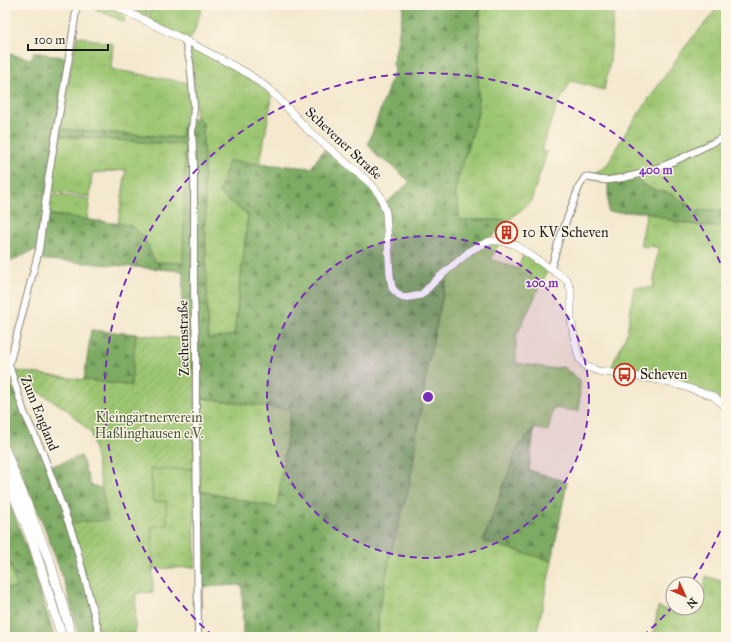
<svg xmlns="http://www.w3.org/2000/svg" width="731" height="642" viewBox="0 0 731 642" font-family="'IM FELL Great Primer',serif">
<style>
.grass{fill:url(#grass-tufts);stroke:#5c7147}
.forest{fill:url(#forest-firs);stroke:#4d6440}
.garden{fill:url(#garden-furrows);stroke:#5c7147}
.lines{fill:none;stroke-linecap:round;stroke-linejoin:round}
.minor-casing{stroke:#888276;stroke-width:8}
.major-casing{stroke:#888276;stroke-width:8}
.highway-casing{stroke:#888276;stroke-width:10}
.minor{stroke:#fff;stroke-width:6}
.major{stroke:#fff;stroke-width:7}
.highway{stroke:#fff;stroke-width:9}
.ring{fill:none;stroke:#7b2cbf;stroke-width:2;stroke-dasharray:7 5}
.labels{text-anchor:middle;stroke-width:3;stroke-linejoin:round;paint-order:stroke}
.street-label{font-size:14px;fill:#1c1c1c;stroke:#fcf5e5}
.poi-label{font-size:14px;fill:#1c1c1c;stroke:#fcf5e5;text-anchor:start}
.park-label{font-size:14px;fill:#49583a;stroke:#fcf5e5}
.centre{fill:#7b2cbf;stroke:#fcf5e5;stroke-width:2}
.ring-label{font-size:12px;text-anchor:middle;font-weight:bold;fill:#7b2cbf;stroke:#fcf5e5;stroke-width:3;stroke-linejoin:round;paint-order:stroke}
</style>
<defs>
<pattern id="grass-tufts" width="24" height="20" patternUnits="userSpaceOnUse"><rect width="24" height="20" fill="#9dc672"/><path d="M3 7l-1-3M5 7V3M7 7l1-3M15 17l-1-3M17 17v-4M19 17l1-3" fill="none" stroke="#87aa62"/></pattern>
<pattern id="forest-firs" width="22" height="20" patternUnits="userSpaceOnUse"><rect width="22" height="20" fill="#7eab64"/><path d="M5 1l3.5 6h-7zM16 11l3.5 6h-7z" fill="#668a52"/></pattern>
<pattern id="garden-furrows" width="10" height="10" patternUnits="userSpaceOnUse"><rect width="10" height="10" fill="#9dc672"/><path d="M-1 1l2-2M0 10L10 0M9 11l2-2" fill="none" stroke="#87aa62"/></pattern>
</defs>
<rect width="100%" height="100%" fill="#fcf5e5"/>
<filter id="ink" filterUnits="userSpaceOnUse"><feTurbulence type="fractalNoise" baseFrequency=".025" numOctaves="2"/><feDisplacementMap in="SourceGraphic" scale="8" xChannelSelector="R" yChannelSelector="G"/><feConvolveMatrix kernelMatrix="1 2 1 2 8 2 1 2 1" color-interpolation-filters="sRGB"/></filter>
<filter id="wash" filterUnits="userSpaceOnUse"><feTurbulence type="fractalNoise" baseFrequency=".012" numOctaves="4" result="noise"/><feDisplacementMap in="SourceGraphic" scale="16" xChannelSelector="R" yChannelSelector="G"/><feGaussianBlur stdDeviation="0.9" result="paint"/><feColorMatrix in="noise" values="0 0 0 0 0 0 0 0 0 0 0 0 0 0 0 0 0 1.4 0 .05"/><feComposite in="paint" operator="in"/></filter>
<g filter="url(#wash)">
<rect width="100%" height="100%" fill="#f4e9cf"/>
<g class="grass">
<path d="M 87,5 C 103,5 112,5 125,16 L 124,22 Z"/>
<polygon points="122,5 149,5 146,16"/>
<polygon points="151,5 203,5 194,32 189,40 148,19"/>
<polygon points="480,5 614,5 610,62 604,90 571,81 557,106 541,151 547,152 531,201 509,220 460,220 455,189 478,113"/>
<polygon points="720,5 726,5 726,209 697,211 671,194 649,188 629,175 608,179 587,177 603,168 609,162 613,153 628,129 685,47"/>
<polygon points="77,36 113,44 111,69 189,83 190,120 184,124 181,138 59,129"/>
<path d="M 189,46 C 218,61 248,74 272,96 L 260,164 L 229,161 L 219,193 L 248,215 L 234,336 L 208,339 L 203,123 L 196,117 L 194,83 Z"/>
<polygon points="58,136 186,145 184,264 155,262 143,236 118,224 126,170 92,173 90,197 48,191"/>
<polygon points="47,194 90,199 87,220 45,214"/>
<path d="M 647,212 C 673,221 699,229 726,226 L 726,401 L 685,384 L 628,369 L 611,368 L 627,333 L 634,287 L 653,288 L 658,247 L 640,246 Z"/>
<polygon points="490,243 499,243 491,259 518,269 524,253 547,272 516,336 516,363 543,367 547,369 563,367 580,380 579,411 553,408 548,431 534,428 483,541 552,561 536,637 378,637 378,616 391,552 410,483 428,362 448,272 472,252"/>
<polygon points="200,398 291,409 277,508 200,491"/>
<polygon points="151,469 194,469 195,567 153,569 152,526 167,525 166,501 153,502"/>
<polygon points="5,543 16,588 5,588"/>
<polygon points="706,576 726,583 726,637 653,637 658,607 677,614 701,614"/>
<polygon points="100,632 135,634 135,637 101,637"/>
</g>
<g class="forest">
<polygon points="404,5 480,5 478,113 455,189 460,220 509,220 490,239 421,293 406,296 393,288 385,204 410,182 389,163 378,157 368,144 395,69 393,64"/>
<polygon points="34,52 67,58 37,249 9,262 5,261 5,53 31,59"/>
<polygon points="196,117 203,123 208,339 234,335 248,215 219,193 229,161 311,168 325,148 355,172 380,198 384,214 391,288 412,299 448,272 428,362 410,483 391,552 378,616 378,637 243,637 242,585 201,587 200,491 277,508 291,410 200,398 198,340 181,339 183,271 38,259 45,214 129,225 143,236 155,262 183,263 185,145 58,136 59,129 181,138 184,124"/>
<polygon points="632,176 649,188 671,194 697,211 726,209 726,226 715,227 676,222 647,212 608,212 608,182"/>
<polygon points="91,330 136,334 131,386 84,380"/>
<polygon points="5,364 7,366 8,374 17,397 49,467 81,456 90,484 102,489 108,521 71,523 99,637 79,637 67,590 45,528 5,435"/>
<polygon points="534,428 529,470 567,482 552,561 483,541 518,447"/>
<polygon points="5,490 32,563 54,637 5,637 5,588 16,588 5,543"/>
</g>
<polygon class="garden" points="136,334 195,340 195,469 151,469 153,502 166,501 167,525 152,526 153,592 136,593 135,634 100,632 71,523 108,520 91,433 66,409 16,378 17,371 131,386"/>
</g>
<g filter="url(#ink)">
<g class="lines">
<defs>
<g id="minor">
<polyline points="77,5 69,57 49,174 39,250 9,365 24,412 42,451 74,538 100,637"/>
<polyline points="185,40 190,62 194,106 192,133 194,163 194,296 196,342 196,419 198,637"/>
<path d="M 551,269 L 559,240 L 579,187 L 585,177 C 592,178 601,181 609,180 C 650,176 690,154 726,136"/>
</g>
<polyline id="major" points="113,5 185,40 247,73 264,85 276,96 309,131 371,184 381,197 386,213 390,275 392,288 401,297 405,298 421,295 437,279 471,250 490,241 500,241 514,244 567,280 571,290 571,319 574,337 579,358 585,366 598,371 660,380 679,385 713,396 723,404 726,409"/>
<g id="highway">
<polyline points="5,450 50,562 72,637"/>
<polyline points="5,473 33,543 62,637"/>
</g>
</defs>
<use href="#minor" class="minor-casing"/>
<use href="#major" class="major-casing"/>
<use href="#highway" class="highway-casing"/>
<use href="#minor" class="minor"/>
<use href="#major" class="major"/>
<use href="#highway" class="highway"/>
</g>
</g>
<circle cx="428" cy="397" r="161" fill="#7b2cbf" fill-opacity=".12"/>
<g class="ring">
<circle cx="428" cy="397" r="161"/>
<path d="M725 520A322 322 0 0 1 690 584M673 606A322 322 0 0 1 643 636M213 636A322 322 0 1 1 725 274"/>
</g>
<defs>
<symbol id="building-ring" viewBox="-11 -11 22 22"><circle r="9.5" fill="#fcf5e5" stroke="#c8321e" stroke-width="1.5"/><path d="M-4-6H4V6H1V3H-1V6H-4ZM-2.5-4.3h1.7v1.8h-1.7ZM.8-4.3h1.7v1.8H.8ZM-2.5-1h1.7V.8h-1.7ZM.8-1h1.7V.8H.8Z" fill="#c8321e"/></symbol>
<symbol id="bus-ring" viewBox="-11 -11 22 22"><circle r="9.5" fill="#fcf5e5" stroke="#c8321e" stroke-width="1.5"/><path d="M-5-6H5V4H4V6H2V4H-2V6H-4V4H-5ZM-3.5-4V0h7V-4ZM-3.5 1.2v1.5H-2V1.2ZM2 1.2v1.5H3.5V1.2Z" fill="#c8321e"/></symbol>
</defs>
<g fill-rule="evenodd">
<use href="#building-ring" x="494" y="220" width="25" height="25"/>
<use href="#bus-ring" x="612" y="362" width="25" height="25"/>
</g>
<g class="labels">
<g class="street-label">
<text transform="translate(344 143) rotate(43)" y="5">Schevener Straße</text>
<text transform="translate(183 338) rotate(-91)" y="5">Zechenstraße</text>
<text transform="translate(40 413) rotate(68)" y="5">Zum England</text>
</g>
<g class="poi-label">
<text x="522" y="237">10 KV Scheven</text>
<text x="640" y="379">Scheven</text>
</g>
<g class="park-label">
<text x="149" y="422">Kleingärtnerverein<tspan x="149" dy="16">Haßlinghausen e.V.</tspan></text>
</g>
</g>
<circle cx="428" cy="397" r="6" class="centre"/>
<g class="ring-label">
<text x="656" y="174">400 m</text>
<text x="542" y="287">200 m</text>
</g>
<rect width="731" height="642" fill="none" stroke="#fcf5e5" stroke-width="20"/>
<g transform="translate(685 596) rotate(135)"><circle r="19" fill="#fcf5e5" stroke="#a29e95"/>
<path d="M0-3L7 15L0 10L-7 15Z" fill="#c8321e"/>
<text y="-6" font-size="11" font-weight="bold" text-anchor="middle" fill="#1c1c1c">N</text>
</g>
<path d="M28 44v6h80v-6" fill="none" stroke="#1c1c1c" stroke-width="2"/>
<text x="34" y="44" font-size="12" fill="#1c1c1c" stroke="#fcf5e5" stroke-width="3" paint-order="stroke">100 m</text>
</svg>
